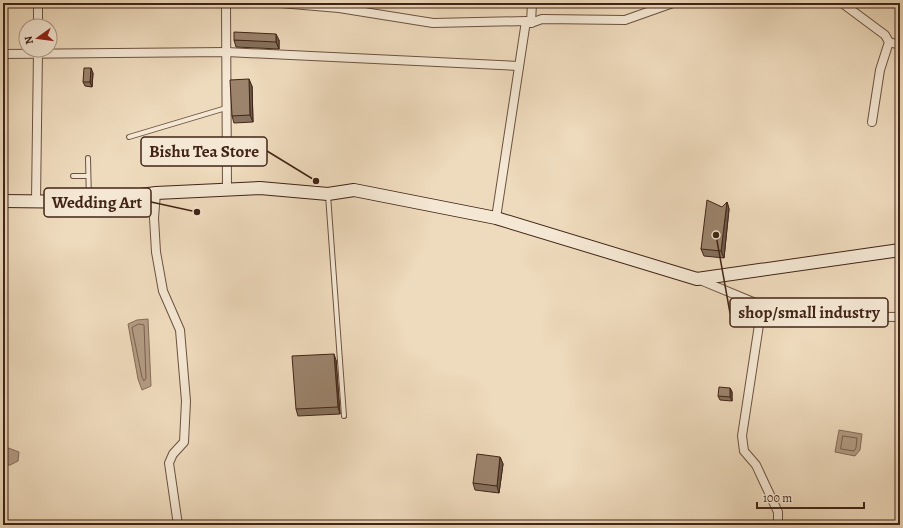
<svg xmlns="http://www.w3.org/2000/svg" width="903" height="528" viewBox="0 0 903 528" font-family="Alegreya,serif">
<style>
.water{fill:#b39c84;stroke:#856c58}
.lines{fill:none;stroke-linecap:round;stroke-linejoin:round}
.shore{stroke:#7a604d;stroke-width:1}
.service-casing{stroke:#6c5240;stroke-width:6}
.minor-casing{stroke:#6c5240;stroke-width:10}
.secondary-casing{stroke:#412416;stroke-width:14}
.service{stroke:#f4e7d3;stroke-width:4}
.minor{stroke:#f4e7d3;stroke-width:8}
.secondary{stroke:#f4e7d3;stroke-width:12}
.wall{fill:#85715d;stroke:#412416}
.shaded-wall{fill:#6c5c4c;stroke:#412416}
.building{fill:#9b836c;stroke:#412416}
.leader{fill:none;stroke:#412416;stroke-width:1.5}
.callout-dot{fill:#412416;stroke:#f4e7d3;stroke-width:1.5}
.callout{fill:#f4e7d3;stroke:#412416;stroke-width:1.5}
.callout-label{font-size:17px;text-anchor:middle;font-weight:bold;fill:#412416}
</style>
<rect width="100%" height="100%" fill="#eedabc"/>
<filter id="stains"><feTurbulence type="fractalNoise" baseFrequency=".005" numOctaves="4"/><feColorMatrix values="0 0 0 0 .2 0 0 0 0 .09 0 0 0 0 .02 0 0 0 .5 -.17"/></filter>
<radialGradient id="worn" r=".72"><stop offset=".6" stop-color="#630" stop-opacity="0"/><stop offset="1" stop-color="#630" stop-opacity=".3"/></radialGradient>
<g class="water">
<polygon points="148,319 151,386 142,390 138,379 128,324 137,320"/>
<polygon points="839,430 862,434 860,450 855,456 835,452"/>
<polygon points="3,446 19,452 18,461 10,465 3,465"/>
</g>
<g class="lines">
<g class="shore">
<polygon points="139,324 144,325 146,378 144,381 142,377 132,328"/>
<polygon points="843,436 857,438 856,448 854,451 841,449"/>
</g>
<defs>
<g id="service">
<polyline points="129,137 226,108"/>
<polyline points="88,158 89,202"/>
<polyline points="73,176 88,176"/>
<polyline points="328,195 344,416"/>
</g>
<g id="minor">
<polyline points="38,3 38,26"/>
<polyline points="193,3 240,3"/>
<polyline points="280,3 339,8 433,23 526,21 531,23 542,19 625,20 673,3"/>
<polyline points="842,3 885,35 889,42 880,70 872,122"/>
<polyline points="226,4 227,190"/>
<polyline points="531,23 532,3"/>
<polyline points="889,42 900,45"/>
<polyline points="3,54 227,52 519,66"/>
<polyline points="156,193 154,218 156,252 163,291 180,330 186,401 184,442 173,454 169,463 178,525"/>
<polyline points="36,201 38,50"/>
<polyline points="496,218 526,21"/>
<polyline points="700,280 787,316 900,317"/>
<polyline points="762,305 742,436 744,451 756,465 778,512 778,525"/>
</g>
<polyline id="secondary" points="3,201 89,202 156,193 260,188 328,194 354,190 496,218 697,279 900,250"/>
</defs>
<use href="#service" class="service-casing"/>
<use href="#minor" class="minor-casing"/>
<use href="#secondary" class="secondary-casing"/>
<use href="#service" class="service"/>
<use href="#minor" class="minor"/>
<use href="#secondary" class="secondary"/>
</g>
<g class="wall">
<polygon points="234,40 279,40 279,49 236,47"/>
<polygon points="93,73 92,87 85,86 83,82"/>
<polygon points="252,86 253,122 234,123 232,116"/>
<polygon points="727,202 729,209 724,258 704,256 701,249 722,207"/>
<polygon points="336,360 340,414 298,416 296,409"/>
<polygon points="730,388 732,392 732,401 720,400 718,396"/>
<polygon points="500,457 503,464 499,493 475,490 473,483"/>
</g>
<g class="shaded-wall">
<polygon points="276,34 279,40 279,49 276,42"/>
<polygon points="91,68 93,73 92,87 90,82"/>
<polygon points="249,79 252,86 253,122 250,115"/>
<polygon points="727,202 729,209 724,258 721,251"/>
<polygon points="334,354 336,360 340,414 338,407"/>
<polygon points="730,388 732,392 732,401 730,397"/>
<polygon points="500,457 503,464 499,493 497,486"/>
</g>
<g class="building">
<polygon points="234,32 276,34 276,42 234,40"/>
<polygon points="84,68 91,68 90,82 83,82"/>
<polygon points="249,79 250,115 232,116 230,80"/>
<polygon points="707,200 722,207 727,202 721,251 701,249"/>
<polygon points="334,354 338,407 296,409 292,356"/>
<polygon points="719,387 730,388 730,397 718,396"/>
<polygon points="477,454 500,457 497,486 473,483"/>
</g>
<path class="leader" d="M316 181L267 151M197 212L151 202M716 235L730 313"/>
<g class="callout-dot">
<circle cx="316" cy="181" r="4"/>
<circle cx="197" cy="212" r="4"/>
<circle cx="716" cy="235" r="4"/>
</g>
<g class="callout">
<rect x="141" y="137" width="126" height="29" rx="4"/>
<rect x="44" y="188" width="107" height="29" rx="4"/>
<rect x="730" y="298" width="158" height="29" rx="4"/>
</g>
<g class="callout-label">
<text x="204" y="157">Bishu Tea Store</text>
<text x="97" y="208">Wedding Art</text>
<text x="809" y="318">shop/small industry</text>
</g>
<rect width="903" height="528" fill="none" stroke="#eedabc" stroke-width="16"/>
<rect x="4" y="4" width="895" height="520" fill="none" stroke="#412416" stroke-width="2"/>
<rect x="8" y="8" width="887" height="512" fill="none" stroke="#412416"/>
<g transform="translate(38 38) rotate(256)"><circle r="19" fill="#f4e7d3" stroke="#ac9987"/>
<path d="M0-3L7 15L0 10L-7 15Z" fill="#8f2418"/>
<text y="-6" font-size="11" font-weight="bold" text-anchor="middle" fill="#412416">N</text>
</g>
<path d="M757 502v6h107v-6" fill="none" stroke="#412416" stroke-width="2"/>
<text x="763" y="502" font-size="12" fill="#412416" stroke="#f4e7d3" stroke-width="3" paint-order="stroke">100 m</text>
<rect width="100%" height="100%" filter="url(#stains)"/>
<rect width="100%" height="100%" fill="url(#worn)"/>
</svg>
